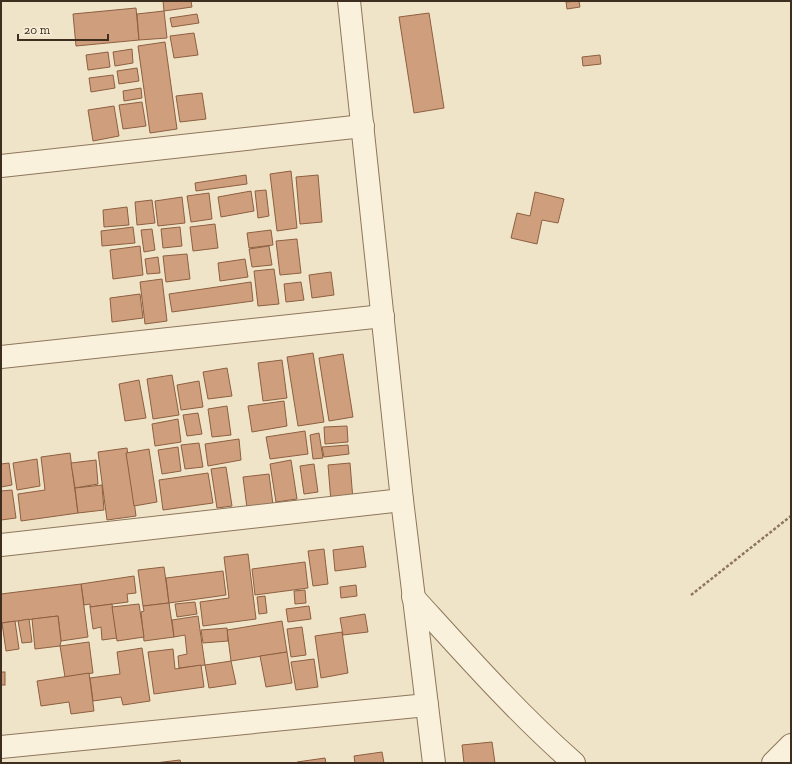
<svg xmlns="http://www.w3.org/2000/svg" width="792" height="764" viewBox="0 0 792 764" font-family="'Zilla Slab',serif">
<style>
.building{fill:#cf9f7d;stroke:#8d5f41}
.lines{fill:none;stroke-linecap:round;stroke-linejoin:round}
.street-casing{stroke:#8d765c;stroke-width:24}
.path{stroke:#8d765c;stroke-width:2.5;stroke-dasharray:3 2;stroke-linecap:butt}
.street{stroke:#faf1dc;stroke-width:22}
</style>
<rect width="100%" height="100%" fill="#f0e4c8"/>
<g class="building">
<polygon points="163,1 191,1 192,7 164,11"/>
<polygon points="579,1 580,7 567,9 566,2"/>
<polygon points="136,8 139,40 76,46 73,14"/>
<polygon points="164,11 167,38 139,40 137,14"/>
<polygon points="429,13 444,108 414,113 399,17"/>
<polygon points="197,14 199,23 172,27 170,18"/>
<polygon points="194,33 198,55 174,58 170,36"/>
<polygon points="165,42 177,129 150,133 138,46"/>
<polygon points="132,49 133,63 115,66 113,52"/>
<polygon points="108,52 110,67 88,70 86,55"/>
<polygon points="600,55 601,64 583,66 582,57"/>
<polygon points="137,68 139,81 119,84 117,71"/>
<polygon points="113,75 115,88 91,92 89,78"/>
<polygon points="141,88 142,98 124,101 123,91"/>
<polygon points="202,93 206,119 180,122 176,96"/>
<polygon points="142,102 146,126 123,129 119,105"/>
<polygon points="114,106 119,136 93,141 88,110"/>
<polygon points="291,171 297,228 277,231 270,174"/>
<polygon points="246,175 247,184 196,191 195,183"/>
<polygon points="318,175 322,222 300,224 296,177"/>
<polygon points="266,190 269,216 258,218 255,191"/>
<polygon points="251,191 254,211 221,217 218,197"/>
<polygon points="535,192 564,199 558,223 542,220 537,244 511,238 517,213 530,216"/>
<polygon points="209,193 212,219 191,222 187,196"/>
<polygon points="182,197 185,223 158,226 155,201"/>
<polygon points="152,200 155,223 137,225 135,202"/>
<polygon points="127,207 129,225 104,227 103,210"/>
<polygon points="215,224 218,248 193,251 190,227"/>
<polygon points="133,227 135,243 102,246 101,231"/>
<polygon points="180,227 182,246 163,248 161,229"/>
<polygon points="152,229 155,250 144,252 141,230"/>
<polygon points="271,230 273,245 249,248 247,233"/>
<polygon points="297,239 301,273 280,275 276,241"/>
<polygon points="140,246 143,275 113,279 110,250"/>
<polygon points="269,246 272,265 252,267 249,249"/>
<polygon points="187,254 190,279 166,282 163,256"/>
<polygon points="158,257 160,273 147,274 145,259"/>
<polygon points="245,259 248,277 220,281 218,263"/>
<polygon points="274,269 279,304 258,306 254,271"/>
<polygon points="331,272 334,295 312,298 309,275"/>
<polygon points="162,279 167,321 145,324 140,282"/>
<polygon points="251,282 253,301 172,312 169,294"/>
<polygon points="301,282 304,300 286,302 284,284"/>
<polygon points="140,294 143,318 112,322 110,298"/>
<polygon points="313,353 324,422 298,426 287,357"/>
<polygon points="343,354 353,417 329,421 319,358"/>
<polygon points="282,360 287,398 263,401 258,363"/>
<polygon points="227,368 232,396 208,399 203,372"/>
<polygon points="172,375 179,415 153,419 147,379"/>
<polygon points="139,380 146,418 125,421 119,384"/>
<polygon points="199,381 203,407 181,410 177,385"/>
<polygon points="284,401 287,426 252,432 248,406"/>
<polygon points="227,406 231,435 212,437 208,409"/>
<polygon points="198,413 202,434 187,436 183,415"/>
<polygon points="178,419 181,442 155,446 152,424"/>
<polygon points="347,426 348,442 325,444 324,427"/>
<polygon points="305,431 308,454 270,459 266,437"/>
<polygon points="319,433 323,458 313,459 310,435"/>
<polygon points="239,439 241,460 208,466 205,444"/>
<polygon points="199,443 203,467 185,469 181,445"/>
<polygon points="348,445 349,454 324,457 322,447"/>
<polygon points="178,447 181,471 162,474 158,450"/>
<polygon points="127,448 136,516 107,520 98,452"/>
<polygon points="149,449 157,502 134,506 126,453"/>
<polygon points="70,453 78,513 21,521 18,494 45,490 41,457"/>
<polygon points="37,459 40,486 17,490 13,463"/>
<polygon points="96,460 98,484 75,488 71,463"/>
<polygon points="291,460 297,499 276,502 270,464"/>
<polygon points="9,463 12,485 1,487 1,464"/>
<polygon points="350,463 353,500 331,502 328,465"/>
<polygon points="314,464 318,492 304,494 300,466"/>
<polygon points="226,467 232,506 217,508 211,469"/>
<polygon points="208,473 213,503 163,510 159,480"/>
<polygon points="269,474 273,505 247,508 243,477"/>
<polygon points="102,485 104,510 78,513 75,488"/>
<polygon points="12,490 16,518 1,520 1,491"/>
<polygon points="363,546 366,567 335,571 333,550"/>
<polygon points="324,549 328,584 313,586 308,551"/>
<polygon points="248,554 256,619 203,626 200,602 229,598 224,557"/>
<polygon points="305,562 308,588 255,595 252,569"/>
<polygon points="164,567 169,603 143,606 138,570"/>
<polygon points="223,571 226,595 169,603 166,578"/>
<polygon points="134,576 136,593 127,594 128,602 90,607 90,604 84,605 81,584"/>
<polygon points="81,584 88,637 61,641 58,616 1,623 1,594"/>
<polygon points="356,585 357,596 341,598 340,587"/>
<polygon points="305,590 306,603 295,604 294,591"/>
<polygon points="265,596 267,613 259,614 257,597"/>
<polygon points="195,602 197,614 177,617 175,604"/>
<polygon points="169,603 174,637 144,641 141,612 144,611 143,606"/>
<polygon points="112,604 117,638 102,640 101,627 93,629 90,607"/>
<polygon points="139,604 144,637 117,641 112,607"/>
<polygon points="309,606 311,619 288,622 286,609"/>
<polygon points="365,614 368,632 343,635 340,618"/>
<polygon points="58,616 61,641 60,646 35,649 32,619"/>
<polygon points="198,616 205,665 179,668 178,656 187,654 185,635 174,637 172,620"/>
<polygon points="29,619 32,642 22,643 18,621"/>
<polygon points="15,621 19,649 6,651 2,623"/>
<polygon points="282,621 287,652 231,661 227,630"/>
<polygon points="302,627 306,655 291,657 287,629"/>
<polygon points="227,628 228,641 203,643 201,630"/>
<polygon points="342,632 348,673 321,678 315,636"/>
<polygon points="89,642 93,673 65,677 60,646"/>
<polygon points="142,648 150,701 123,705 121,697 93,701 90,678 120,674 117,652"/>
<polygon points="173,649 175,669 201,665 204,687 154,694 148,652"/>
<polygon points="287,652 292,683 266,687 260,656"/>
<polygon points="314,659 318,687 296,690 291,662"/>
<polygon points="231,661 236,684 209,688 205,665"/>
<rect x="1" y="672" width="4" height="13"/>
<polygon points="89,673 94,711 71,714 69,702 41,706 37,681"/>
<polygon points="492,742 495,763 464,763 462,745"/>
<polygon points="382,752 384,763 355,763 354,756"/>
<polygon points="325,758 326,763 297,763 297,762"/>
<polygon points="180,760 181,763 155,763"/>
</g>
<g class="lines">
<defs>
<g id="street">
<polyline points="349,1 402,500 434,763"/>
<polyline points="1,166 363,126"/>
<polyline points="1,357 383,316"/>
<polyline points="1,545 402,500"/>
<path d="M 413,597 C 465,654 516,712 574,763"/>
<polyline points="1,747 427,705"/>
<polyline points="773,763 791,745"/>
</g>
</defs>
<use href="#street" class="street-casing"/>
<polyline class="path" points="691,595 791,516"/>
<use href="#street" class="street"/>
</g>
<rect width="792" height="764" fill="none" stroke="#3d2e20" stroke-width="4"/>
<path d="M18 34v6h90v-6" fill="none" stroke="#3d2e20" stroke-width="2"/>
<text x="24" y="34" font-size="12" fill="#3d2e20" stroke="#f7eed8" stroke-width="3" paint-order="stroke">20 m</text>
</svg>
